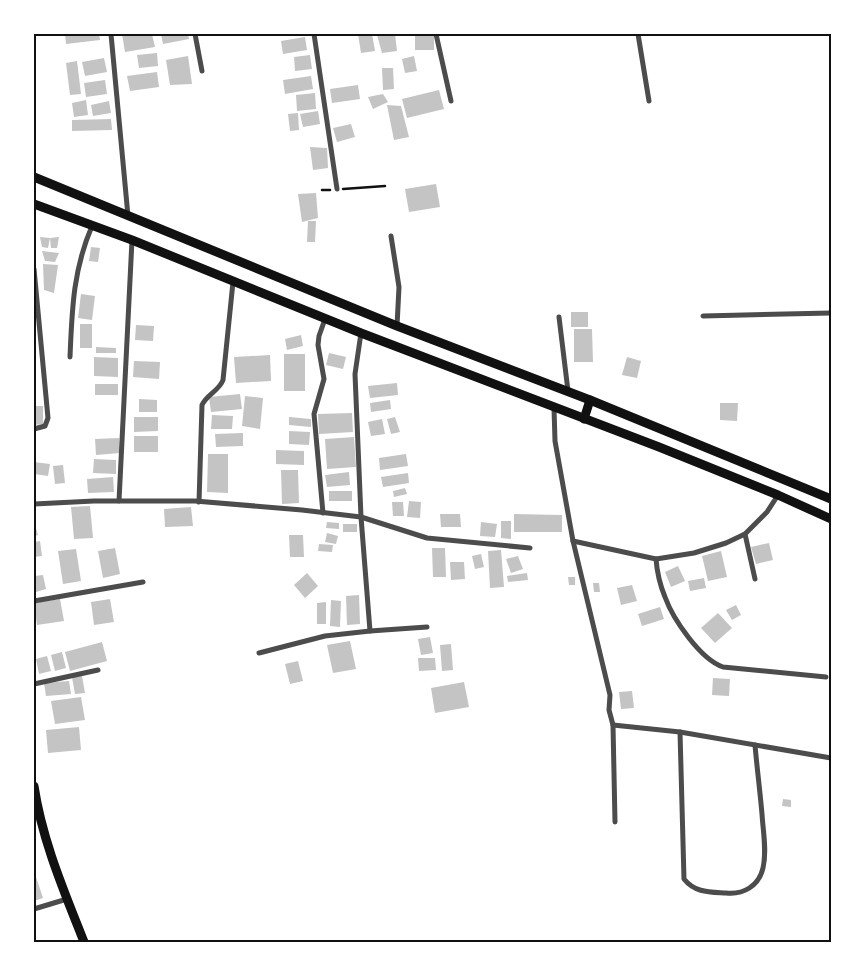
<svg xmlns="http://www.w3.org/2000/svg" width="865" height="976" viewBox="0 0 865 976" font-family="Mulish,sans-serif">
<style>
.building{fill:#c4c4c4}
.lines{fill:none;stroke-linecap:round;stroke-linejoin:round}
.path{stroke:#111;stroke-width:2.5}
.minor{stroke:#4c4c4c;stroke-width:5}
.secondary{stroke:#111;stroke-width:9}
.neatline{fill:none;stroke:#111;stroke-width:2}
</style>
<rect width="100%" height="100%" fill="#fff"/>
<g class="building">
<polygon points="65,34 99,34 100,40 66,44"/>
<polygon points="122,34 152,34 155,47 125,52"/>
<polygon points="161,34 188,34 189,39 163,44"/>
<polygon points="358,34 372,34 375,51 361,53"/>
<polygon points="395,34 397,51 382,53 377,35"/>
<rect x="415" y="34" width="19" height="16"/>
<polygon points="305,37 307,50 283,54 281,41"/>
<polygon points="157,53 158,66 139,68 137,55"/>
<polygon points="310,55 312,69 295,71 294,57"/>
<polygon points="188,56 192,84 170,85 166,60"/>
<polygon points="414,56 417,71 405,73 402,59"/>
<polygon points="104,58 107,72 85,76 82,62"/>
<polygon points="77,61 81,94 70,95 66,63"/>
<polygon points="382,68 393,68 394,89 383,90"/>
<polygon points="157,72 159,87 130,91 127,76"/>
<polygon points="311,76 313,89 285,94 283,80"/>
<polygon points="105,80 107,94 86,97 84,83"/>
<polygon points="358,85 360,99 332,103 330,89"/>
<polygon points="439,90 444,109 407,118 402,99"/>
<polygon points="315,93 316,109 297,111 296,95"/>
<polygon points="383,94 388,102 373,109 368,97"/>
<polygon points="86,100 88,115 74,117 72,103"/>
<polygon points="109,101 111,113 93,116 91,105"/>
<polygon points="387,105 401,106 409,137 394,140"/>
<polygon points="318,111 320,124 303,127 300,114"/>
<polygon points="298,113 299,130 290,131 288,114"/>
<polygon points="111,119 112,130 72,131 72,120"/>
<polygon points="351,124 355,137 337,142 333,128"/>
<polygon points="310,147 327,148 328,168 313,170"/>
<polygon points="436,184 440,207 409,212 405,189"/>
<polygon points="316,193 318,218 302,222 298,194"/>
<polygon points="308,221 316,221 315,242 307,242"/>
<polygon points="40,237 50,238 48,248 42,247"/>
<polygon points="59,237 57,248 51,248 50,238"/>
<polygon points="91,247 100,248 98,262 89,261"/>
<polygon points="42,251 59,253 55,262 45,261"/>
<polygon points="43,264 58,265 54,293 44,290"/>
<polygon points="81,294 95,296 92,320 78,318"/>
<rect x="571" y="312" width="17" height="15"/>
<rect x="80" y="324" width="12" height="24"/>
<polygon points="136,325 154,326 153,341 135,340"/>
<polygon points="574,329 592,329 593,362 574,362"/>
<polygon points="301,335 303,346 287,350 285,339"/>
<polygon points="96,347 116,348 116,353 96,353"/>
<polygon points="329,353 346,357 343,369 326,365"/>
<rect x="284" y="354" width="21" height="37"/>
<polygon points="270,355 271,381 236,383 234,357"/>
<polygon points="94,357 118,358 118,377 94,376"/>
<polygon points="627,357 641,361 637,378 622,375"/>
<polygon points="134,361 160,362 159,379 133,377"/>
<polygon points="397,383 398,395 370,398 368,386"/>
<rect x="95" y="384" width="23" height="11"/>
<polygon points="240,394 242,409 211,412 209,397"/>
<polygon points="245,396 263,398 260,429 242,426"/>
<polygon points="139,399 157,400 157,412 139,412"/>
<polygon points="390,400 391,409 371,412 370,403"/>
<polygon points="720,403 738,403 737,421 720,420"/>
<polygon points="34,406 43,406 43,424 34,425"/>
<polygon points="352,413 353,432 319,434 318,414"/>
<polygon points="212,415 233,416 232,429 211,429"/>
<polygon points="134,417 158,417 158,431 134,432"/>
<polygon points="289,417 311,419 311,427 289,425"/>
<polygon points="395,417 400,432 391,434 387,419"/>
<polygon points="382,419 385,434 371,436 368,422"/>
<polygon points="289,431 310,432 309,445 289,444"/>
<polygon points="243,433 243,446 216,447 215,434"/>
<rect x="134" y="436" width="24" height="16"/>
<polygon points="354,437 356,467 327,469 325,439"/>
<polygon points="119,438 120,453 96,455 95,439"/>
<polygon points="276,450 304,451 304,465 276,464"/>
<polygon points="208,454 228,454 228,493 207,492"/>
<polygon points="406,454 408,466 380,470 379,458"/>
<polygon points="94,459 116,460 116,474 93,473"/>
<polygon points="34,462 50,464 48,476 34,474"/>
<polygon points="63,465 65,483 55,484 53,466"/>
<polygon points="281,470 298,470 299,503 282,504"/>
<polygon points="349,472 350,485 327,487 325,475"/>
<polygon points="408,473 409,483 383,487 381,477"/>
<polygon points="113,477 114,492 88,493 87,479"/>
<polygon points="405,488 407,494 394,497 393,491"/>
<rect x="329" y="491" width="23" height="10"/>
<polygon points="409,501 421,502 420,518 407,517"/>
<polygon points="392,502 403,502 404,516 393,516"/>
<polygon points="90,506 93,538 74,539 71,507"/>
<polygon points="191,507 193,526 165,527 164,509"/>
<polygon points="440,514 460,514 461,527 441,527"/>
<polygon points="514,514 562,515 562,532 514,532"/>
<polygon points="501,521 511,521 511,539 501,538"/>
<polygon points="327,522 339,523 339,529 326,528"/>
<polygon points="481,522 497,524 495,537 480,536"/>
<rect x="343" y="524" width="14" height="8"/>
<polygon points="35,525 38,535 34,536 34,526"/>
<polygon points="327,533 338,536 336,544 325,542"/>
<polygon points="289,535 303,535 304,557 290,557"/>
<polygon points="40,541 42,556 34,557 34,542"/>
<polygon points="769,543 773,560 756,564 751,547"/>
<polygon points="319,544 333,545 332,552 318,551"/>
<polygon points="115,548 120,574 103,578 98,551"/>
<polygon points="432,548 445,548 446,577 433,577"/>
<polygon points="76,549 81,581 63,584 58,551"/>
<polygon points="501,550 504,587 490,588 488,551"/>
<polygon points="721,551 727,577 708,581 702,556"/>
<polygon points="481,554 484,567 475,569 472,556"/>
<polygon points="518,556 523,569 511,573 506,559"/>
<polygon points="450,562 464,562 465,579 451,580"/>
<polygon points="678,566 685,581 671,587 665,572"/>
<polygon points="307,573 318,586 305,598 294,585"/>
<polygon points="527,573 528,580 508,582 507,576"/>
<polygon points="43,575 46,589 36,592 34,576"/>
<polygon points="568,577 575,577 575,585 569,585"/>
<polygon points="704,578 706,588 690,591 688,581"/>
<polygon points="593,583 599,583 600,592 594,592"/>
<polygon points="632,585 637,601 621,605 617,588"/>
<polygon points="359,595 360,624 347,625 346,596"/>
<polygon points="60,599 64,621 37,625 34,603"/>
<polygon points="110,599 114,622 94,625 91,602"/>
<polygon points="331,600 341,601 340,627 330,626"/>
<polygon points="326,602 326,624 317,624 317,603"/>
<polygon points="736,605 741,615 732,620 726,610"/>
<polygon points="660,607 664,619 642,626 638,614"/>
<polygon points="718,613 732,628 715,643 701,628"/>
<polygon points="430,637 433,653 421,655 418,639"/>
<polygon points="350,641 356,669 333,673 327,645"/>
<polygon points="102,642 107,661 70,671 65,652"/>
<polygon points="451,644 453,670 442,671 440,645"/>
<polygon points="62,652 66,668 55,671 51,655"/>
<polygon points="47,656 51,671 39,674 36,659"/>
<polygon points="418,658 435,658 436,670 419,671"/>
<polygon points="298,661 303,681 290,684 285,664"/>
<polygon points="82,676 85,693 75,694 72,677"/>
<polygon points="713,678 730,679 729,696 712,695"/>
<polygon points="69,681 71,694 46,696 44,683"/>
<polygon points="464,682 469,707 435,713 431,688"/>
<polygon points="632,691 634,708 621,709 619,692"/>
<polygon points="81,697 85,720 55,724 51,701"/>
<polygon points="79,727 81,750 48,753 46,730"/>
<polygon points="783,799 791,800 791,807 782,806"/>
<polygon points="36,877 43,898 34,901 34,878"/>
</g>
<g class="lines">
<g class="path">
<polyline points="343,189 385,186"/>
<polyline points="322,190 330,190"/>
</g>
<g class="minor">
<polyline points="111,34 128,216"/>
<polyline points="195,34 202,71"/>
<polyline points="314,34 337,189"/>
<polyline points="436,34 451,101"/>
<polyline points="638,34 649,101"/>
<polyline points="391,236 399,287 397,326"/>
<polyline points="34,269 48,418 45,426 34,429"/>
<polyline points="703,316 831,313"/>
<polyline points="559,317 568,391"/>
<polyline points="361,333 355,374 361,517 370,631"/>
<path d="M 70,357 C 72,310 73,270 92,226"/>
<polyline points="554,408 555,441 573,541 610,695 609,710 613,725 615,822"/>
<polyline points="119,501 132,240"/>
<path d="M 199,502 L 202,405 C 207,394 219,391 223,380 L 233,282"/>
<polyline points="34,504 94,501 195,501 302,510 361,517 427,538 530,548"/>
<polyline points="323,513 314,414 324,379 318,345 319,336 325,319"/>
<polyline points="745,534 755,579"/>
<polyline points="573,541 656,559 694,553 726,543 745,534 767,512 778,495"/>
<path d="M 656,559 C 657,572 660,585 665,597 C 673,619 700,659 723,667 L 826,677"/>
<polyline points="34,601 143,582"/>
<polyline points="259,653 325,636 370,631 427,627"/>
<polyline points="34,684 98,670"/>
<polyline points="613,725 680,732 831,758"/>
<path d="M 680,732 L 684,879 C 695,893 710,892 726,893 C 743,895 759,886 763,868 C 767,851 763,831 762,814 C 760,791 757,768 755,745"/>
<polyline points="34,909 67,899"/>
</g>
<g class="secondary">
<polyline points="34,177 397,326 590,400 831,499"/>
<polyline points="34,204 132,240 361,333 659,447 778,495 831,519"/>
<polyline points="584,419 590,400"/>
<path d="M 34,786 C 42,840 64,891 84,942"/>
</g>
</g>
<rect width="865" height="976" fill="none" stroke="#ffffff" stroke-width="70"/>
<rect x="35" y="35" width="795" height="906" class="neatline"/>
</svg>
